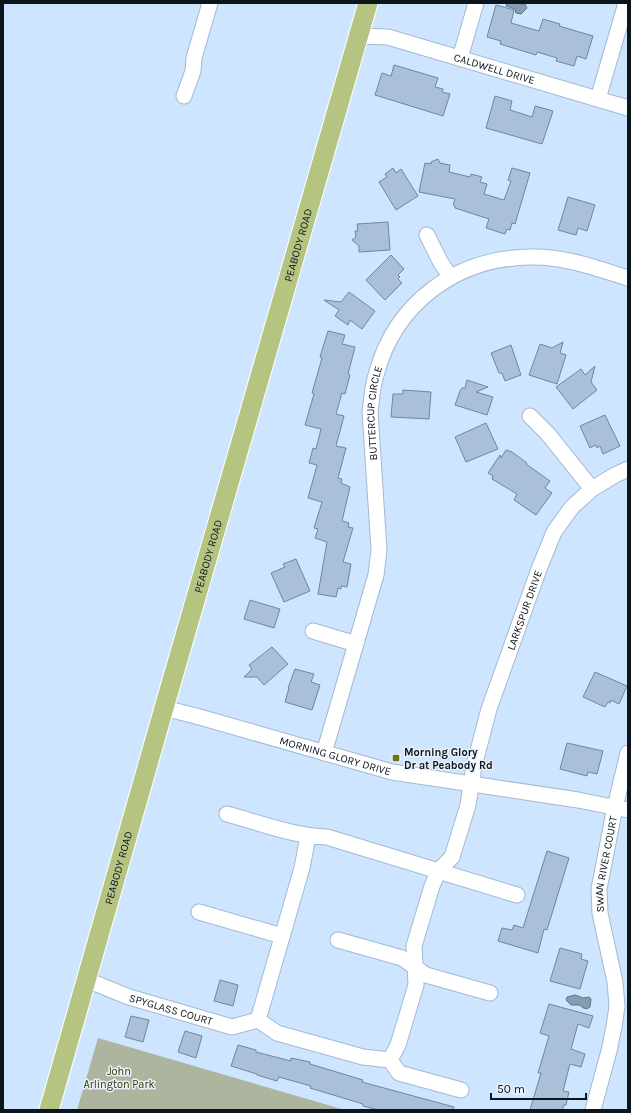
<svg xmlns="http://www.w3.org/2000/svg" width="631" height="1113" viewBox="0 0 631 1113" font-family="Karla,sans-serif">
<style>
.green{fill:#aeb59e}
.water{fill:#879db4;stroke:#627486}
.building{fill:#a9c0d8;stroke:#70869c}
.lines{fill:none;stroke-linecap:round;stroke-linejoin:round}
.minor-casing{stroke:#a3b9d1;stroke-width:17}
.major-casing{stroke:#fff;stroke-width:21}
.minor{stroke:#fff;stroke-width:15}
.major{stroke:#b6c482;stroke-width:19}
.poi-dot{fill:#657624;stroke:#e7f0fa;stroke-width:1.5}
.labels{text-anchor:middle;stroke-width:3;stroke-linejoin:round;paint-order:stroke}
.street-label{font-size:11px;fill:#0c141c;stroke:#e7f0fa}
.poi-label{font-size:11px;font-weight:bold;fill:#0c141c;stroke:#e7f0fa;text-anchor:start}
.park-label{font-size:11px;fill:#303b06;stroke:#e7f0fa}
</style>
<rect width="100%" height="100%" fill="#cde5fe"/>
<polygon class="green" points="98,1038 345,1110 77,1110"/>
<g class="water">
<polygon points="507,3 525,4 527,8 521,14 516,13 515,9 506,6"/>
<path d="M 575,995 L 583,998 L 589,997 L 591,999 L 590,1007 C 585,1011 583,1007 579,1005 L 571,1005 L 566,1000 L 567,997 Z"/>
</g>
<g class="building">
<polygon points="496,5 514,10 511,23 539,31 543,19 560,24 559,26 593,36 586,59 577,56 574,66 556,61 557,58 537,52 536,55 500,44 501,41 487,37"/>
<polygon points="394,65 438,78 435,87 443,89 442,92 450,94 443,116 375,95 382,73 391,76"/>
<polygon points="495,96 512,101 510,110 532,117 535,106 553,111 542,144 486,128"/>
<polygon points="438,159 440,163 450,165 449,172 470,177 471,174 482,177 480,182 487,184 484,194 504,200 511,181 508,180 512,168 530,173 515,224 512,223 510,230 507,229 505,234 486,228 489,219 455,208 455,206 453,205 455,199 419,192 425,163 431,164 431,162"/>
<polygon points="393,168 396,173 401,169 418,196 396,210 379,182 387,177 385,174"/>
<polygon points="568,197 595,205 587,231 578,228 576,235 558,230"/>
<polygon points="388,222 390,250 359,252 359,246 352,240 356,237 355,231 358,231 357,224"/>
<polygon points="391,255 404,269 398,275 400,277 398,279 402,283 385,300 366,280"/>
<polygon points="349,292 375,311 362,329 350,320 348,325 335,316 339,310 324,300 341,302"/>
<polygon points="328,331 345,335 342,344 355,347 348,374 350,375 345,394 342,393 336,414 344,416 336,446 346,448 338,478 342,479 341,483 350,487 342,521 349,523 348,527 353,528 343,562 351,564 347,587 341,586 341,589 338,588 336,597 318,594 327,542 315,538 318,529 314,528 322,502 308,498 317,465 309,463 313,448 316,449 321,429 305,425 314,394 312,393 322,358 320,357"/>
<polygon points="563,342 560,353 566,355 557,384 529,375 540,344 552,348"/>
<polygon points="511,345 521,375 505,381 502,373 499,373 491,353"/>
<polygon points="595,366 591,382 597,390 573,409 556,387 581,369 585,375"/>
<polygon points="467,380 488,387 476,392 493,397 487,415 455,405 460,391 462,388 465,388"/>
<polygon points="403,390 431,392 429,419 391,417 393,394 403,394"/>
<polygon points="605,415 620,446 603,454 600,446 597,448 596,445 590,448 580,426"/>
<polygon points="486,423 498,449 466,462 455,437"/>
<polygon points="506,450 512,452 527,463 526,464 550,481 545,488 552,493 536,515 514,500 517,494 492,479 493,476 488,473 500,455 501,458"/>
<polygon points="296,559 310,591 284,602 271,573 285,567 283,564"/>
<polygon points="250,600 280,609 274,628 244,619"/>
<polygon points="272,647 288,664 264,685 257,677 244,677 252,669 249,665"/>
<polygon points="295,669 314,674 311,682 320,685 312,710 285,702 289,688 288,688"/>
<polygon points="595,672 627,686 619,704 611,700 610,703 608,702 605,707 583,697"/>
<polygon points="567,743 603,751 597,774 588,772 587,776 560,769"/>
<polygon points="547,851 569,858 547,930 544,929 538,953 498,941 502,928 512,930 514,925 523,928"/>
<polygon points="560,948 582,954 581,959 588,961 580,989 550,981"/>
<polygon points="220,980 238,985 233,1006 214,1001"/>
<polygon points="549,1004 593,1016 589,1028 578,1024 571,1049 585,1054 581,1067 570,1064 563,1091 569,1092 566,1105 564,1105 562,1110 530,1110 541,1073 538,1073 549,1036 540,1033"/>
<polygon points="131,1016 149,1020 143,1042 125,1037"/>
<polygon points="185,1031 202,1036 196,1058 178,1052"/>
<polygon points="238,1045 256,1050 256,1052 291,1061 291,1058 310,1062 310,1064 363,1080 362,1082 454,1107 453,1110 379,1110 363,1106 363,1104 310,1088 311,1086 279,1077 277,1081 257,1075 257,1074 231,1066"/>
</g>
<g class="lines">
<defs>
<g id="minor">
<path id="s1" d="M 359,36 L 388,37 L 628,108"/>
<polyline points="460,58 476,3"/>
<polyline points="184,96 193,71 194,58 210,3"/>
<polyline points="598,99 626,3"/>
<polyline points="427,235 441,263 450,276"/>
<polyline points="530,416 548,434 592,489"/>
<polyline points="313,631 356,644"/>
<path id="s2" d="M 164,708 L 196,716 L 392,772 L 578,800 L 628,810"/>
<path id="s3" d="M 324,753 L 376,575 L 379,550 L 370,411 C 372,399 372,387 376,375 C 395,303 456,258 530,257 C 564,256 596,268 628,278"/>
<path d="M 227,814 C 260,823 293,836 327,837 L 517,895"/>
<polyline points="199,912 282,936"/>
<polyline points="338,940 402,958 426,975 490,993"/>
<path id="s4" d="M 87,980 L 129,997 L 232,1027 L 258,1020"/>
<polyline points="258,1020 277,1033 363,1057 390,1060 399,1073 461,1090"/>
<polyline points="258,1020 302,868 308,836"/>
<path id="s5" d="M 390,1060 L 398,1045 L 416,985 L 414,946 L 432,886 L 439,870 L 452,857 L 468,805 L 474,766 L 489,709 L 539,569 L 554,532 L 572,507 L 592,489 L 615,475 L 628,469"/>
<path id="s6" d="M 593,1110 L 609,1051 L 614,1027 L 617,1006 L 615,982 L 600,913 L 599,889 L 615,807 L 628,753"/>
</g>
<g id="major">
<path id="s7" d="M 49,1110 L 164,708 L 368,3"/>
</g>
</defs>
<use href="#minor" class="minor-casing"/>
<use href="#major" class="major-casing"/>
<use href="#minor" class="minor"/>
<use href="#major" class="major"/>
</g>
<rect class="poi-dot" x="392" y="754" width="8" height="8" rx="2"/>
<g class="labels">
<g class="street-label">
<text dy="4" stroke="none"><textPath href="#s1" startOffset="140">CALDWELL DRIVE</textPath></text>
<text dy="4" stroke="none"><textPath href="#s7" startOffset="900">PEABODY ROAD</textPath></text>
<text dy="4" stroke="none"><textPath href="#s3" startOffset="348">BUTTERCUP CIRCLE</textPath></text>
<text dy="4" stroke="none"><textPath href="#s7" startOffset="576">PEABODY ROAD</textPath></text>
<text dy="4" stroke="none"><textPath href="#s5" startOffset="475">LARKSPUR DRIVE</textPath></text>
<text dy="4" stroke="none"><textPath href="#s2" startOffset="178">MORNING GLORY DRIVE</textPath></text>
<text dy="4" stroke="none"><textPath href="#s6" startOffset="251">SWAN RIVER COURT</textPath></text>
<text dy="4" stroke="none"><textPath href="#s7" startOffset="252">PEABODY ROAD</textPath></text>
<text dy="4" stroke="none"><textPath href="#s4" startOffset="89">SPYGLASS COURT</textPath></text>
</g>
<g class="poi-label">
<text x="404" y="756">Morning Glory<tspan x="404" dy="13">Dr at Peabody Rd</tspan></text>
</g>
<g class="park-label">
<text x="119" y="1075">John<tspan x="119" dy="13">Arlington Park</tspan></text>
</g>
</g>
<rect width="631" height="1113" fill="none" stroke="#0c141c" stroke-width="8"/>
<path d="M491 1093v6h95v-6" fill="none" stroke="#0c141c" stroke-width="2"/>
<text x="497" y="1093" font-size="12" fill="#0c141c" stroke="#e7f0fa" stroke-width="3" paint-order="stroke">50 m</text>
</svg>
